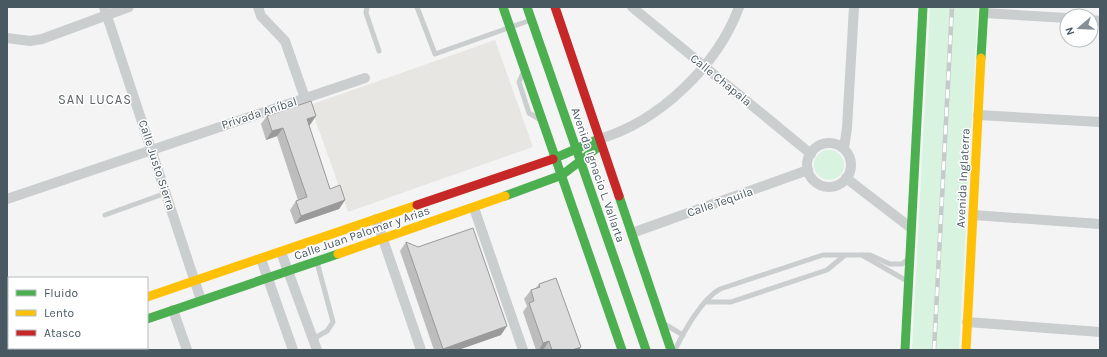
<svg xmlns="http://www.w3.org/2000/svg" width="1107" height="357" viewBox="0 0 1107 357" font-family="Karla,sans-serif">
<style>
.commercial{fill:#e7e6e3}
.green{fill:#d8f3e0}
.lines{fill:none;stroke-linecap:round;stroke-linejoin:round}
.lane{stroke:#cacecf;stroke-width:5}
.street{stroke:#cacecf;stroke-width:10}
.fast{stroke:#4caf50;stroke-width:9}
.slow{stroke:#ffc107;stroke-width:9}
.jam{stroke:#c62828;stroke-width:9}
.rail-casing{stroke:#c7caca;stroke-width:4.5}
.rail{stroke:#fff;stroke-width:3;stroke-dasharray:9;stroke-linecap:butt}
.wall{fill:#bdbdbe}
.shaded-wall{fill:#9a9a9b}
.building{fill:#dcdcdd;stroke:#9a9a9b}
.labels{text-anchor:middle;stroke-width:3;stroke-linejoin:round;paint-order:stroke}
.street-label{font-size:12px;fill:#495962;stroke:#fff}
.neighbourhood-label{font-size:13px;letter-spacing:1px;fill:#5f6468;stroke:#fff}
</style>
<rect width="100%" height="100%" fill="#f4f4f4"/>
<polygon class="commercial" points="495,40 533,147 348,212 310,105"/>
<g class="green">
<polygon points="930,7 978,7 959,350 912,350"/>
<circle cx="829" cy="165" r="15"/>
</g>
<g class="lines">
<g class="lane">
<polyline points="367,7 366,13 379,51"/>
<polyline points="417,7 435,54 531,20"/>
<polyline points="523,73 519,82 529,113 539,119"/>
<polyline points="105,215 166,193"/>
<polyline points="862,255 907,281"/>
<polyline points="705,302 731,302 827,270 844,256"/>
<polyline points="666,325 683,335"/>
<polyline points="313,339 327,331 333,322 317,262"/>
<path d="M 675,350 C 684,331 702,299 720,289 L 823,255 L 870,255 L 890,264 L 902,264 L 907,260"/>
</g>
<g class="street">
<polyline points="104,7 201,300"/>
<polyline points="258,7 261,16 285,41 305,98"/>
<polyline points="632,7 811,154"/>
<polyline points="984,13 1067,18"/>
<polyline points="1091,20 1100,21"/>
<polyline points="7,38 30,41 42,39 129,7"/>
<polyline points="978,115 1100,122"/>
<path d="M 599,139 C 659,122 718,65 739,7"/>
<circle cx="829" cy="165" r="22"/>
<polyline points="844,148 847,128 854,7"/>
<polyline points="846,178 911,228"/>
<polyline points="7,199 365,78"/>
<polyline points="474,208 523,350"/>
<polyline points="973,215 1100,224"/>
<polyline points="376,219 421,350"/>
<polyline points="632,233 808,170"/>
<polyline points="281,252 317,350"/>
<polyline points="261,259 293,350"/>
<polyline points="173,310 187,350"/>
<polyline points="967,322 1100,332"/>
<polyline points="7,327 9,333"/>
<polyline points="85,348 86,350"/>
</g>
<g class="fast">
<polyline points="503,7 622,350"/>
<polyline points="527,7 646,350"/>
<polyline points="981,58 984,7"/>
<polyline points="553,159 599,139"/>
<polyline points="505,196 562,175 601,145"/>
<polyline points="619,196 671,350"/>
<polyline points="147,319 338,254"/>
<polyline points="7,344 9,344"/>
<polyline points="905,350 923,7"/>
</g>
<g class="slow">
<polyline points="338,254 505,196"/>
<polyline points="147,297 417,205"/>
<polyline points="59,350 64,348"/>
<polyline points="966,350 981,58"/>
</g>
<g class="jam">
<polyline points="555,7 619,196"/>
<polyline points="417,205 553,159"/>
</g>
<defs>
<polyline id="rail" points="934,350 952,7"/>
</defs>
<use href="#rail" class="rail-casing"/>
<use href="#rail" class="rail"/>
</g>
<g class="wall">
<polygon points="267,116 310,125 309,125 330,189 345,200 339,209 295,224 290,210 296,201 298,200 277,136 266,140 261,124"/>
<polygon points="406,242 501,335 458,350 434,350 400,251"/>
<polygon points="539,284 579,350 536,350 523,312 527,306 524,299 531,290 535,289"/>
</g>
<g class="shaded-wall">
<polygon points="316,116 310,125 301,128 307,119"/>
<polygon points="283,128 277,136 266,140 272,131"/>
<polygon points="345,200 339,209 295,224 301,216"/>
<polygon points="507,326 501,335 458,350 442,350 443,349"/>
<polygon points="549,341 543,350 539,350 543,343"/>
<polygon points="581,347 579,350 572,350"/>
</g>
<g class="building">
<polygon points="311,101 316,116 307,119 330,189 340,185 345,200 301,216 296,201 307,197 283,128 272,131 267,116"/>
<polygon points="473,228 507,326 443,349 406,242 418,247"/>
<polygon points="556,278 581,347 572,350 552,350 549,341 543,343 529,303 534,301 531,290 540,287 539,284"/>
</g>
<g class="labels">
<g class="street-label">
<text transform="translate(721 80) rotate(39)" y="4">Calle Chapala</text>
<text transform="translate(259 113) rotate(-18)" y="4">Privada Aníbal</text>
<text transform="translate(157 165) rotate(72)" y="4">Calle Justo Sierra</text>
<text transform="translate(598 175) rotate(71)" y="4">Avenida Ignacio L. Vallarta</text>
<text transform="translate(963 178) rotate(-87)" y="4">Avenida Inglaterra</text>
<text transform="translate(720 202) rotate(-19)" y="4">Calle Tequila</text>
<text transform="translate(362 233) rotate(-19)" y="4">Calle Juan Palomar y Arias</text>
</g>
<g class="neighbourhood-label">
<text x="95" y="104">SAN LUCAS</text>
</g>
</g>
<rect width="1107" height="357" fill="none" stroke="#495962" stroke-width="16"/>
<rect x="8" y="277" width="140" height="72" fill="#ffffff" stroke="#b6bdc0"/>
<rect x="16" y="290" width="20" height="6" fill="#4caf50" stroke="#b6bdc0"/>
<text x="44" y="297" font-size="12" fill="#495962">Fluido</text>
<rect x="16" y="310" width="20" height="6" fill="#ffc107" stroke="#b6bdc0"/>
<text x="44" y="317" font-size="12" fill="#495962">Lento</text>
<rect x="16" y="330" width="20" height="6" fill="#c62828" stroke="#b6bdc0"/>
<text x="44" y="337" font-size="12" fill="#495962">Atasco</text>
<g transform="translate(1079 28) rotate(251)"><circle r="19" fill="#ffffff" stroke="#b6bdc0"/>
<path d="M0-3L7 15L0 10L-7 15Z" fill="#858f95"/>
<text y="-6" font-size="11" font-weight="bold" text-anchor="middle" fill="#495962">N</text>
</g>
</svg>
